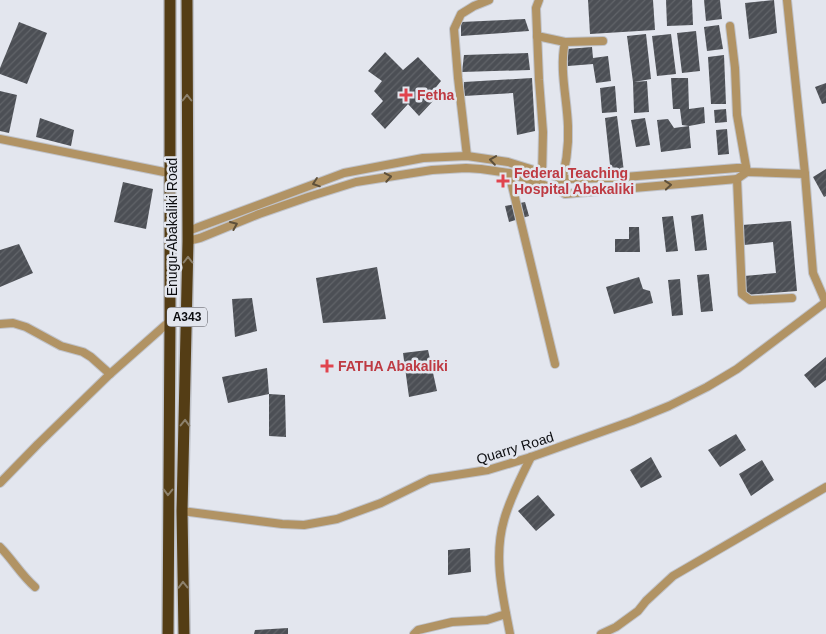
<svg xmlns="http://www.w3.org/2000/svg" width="826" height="634" viewBox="0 0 826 634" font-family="Helvetica,sans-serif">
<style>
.building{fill:url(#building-hatch)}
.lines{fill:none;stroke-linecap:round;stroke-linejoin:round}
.minor-casing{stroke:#c0c3ca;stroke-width:10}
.highway-casing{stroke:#c0c3ca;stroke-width:14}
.minor{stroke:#b19364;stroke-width:8}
.highway{stroke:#543d15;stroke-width:11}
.oneway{stroke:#8d816c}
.oneway2{stroke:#5e503a}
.health-dot{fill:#e0444e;stroke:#e3e6ee;stroke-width:2}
.labels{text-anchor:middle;stroke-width:5;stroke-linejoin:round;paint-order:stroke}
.shield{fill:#e3e6ee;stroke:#4c4d52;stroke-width:1}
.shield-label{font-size:12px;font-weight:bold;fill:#0b0c0f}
.health-label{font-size:14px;font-weight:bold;fill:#be3a42;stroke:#e3e6ee;text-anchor:start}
.street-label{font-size:14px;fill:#0b0c0f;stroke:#e3e6ee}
</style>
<defs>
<pattern id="building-hatch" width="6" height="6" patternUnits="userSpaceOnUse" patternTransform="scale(1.25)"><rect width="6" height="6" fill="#4c4f55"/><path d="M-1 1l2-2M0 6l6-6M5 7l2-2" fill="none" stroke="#616469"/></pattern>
</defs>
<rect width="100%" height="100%" fill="#e3e6ee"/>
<g class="building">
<polygon points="588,0 653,0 655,30 590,34"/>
<polygon points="666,0 692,0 693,25 667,26"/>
<polygon points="704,0 720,0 722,19 706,21"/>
<polygon points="774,0 777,33 749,39 745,3"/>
<polygon points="525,19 529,31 461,36 461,22"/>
<polygon points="19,22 47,33 27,84 0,74 0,68"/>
<polygon points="719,25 723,49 707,51 704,27"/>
<polygon points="696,31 700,71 682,73 677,33"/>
<polygon points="646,34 651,79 634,82 647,81 649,112 634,113 633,82 627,36"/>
<polygon points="671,34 676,74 657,76 652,36"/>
<polygon points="592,47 593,58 608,56 611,81 596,83 593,64 568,66 567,49"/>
<polygon points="385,52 403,70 418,57 441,81 428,97 433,101 419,116 408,104 385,129 371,114 383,101 374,91 382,81 368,71"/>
<polygon points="528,53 530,70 462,72 464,55"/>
<polygon points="724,55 726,104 711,104 708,57"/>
<polygon points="532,78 535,131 517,135 513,93 464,96 464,82"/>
<polygon points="671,78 688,78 689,109 704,107 705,123 689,126 682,125 680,109 673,109"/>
<polygon points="826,83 826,103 822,104 815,87"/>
<polygon points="615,86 617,112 602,113 600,88"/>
<polygon points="0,91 17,95 9,133 0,131"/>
<polygon points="726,109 727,122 715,123 714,110"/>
<polygon points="617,116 624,172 611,174 605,118"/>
<polygon points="40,118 74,130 71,146 36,137"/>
<polygon points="645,118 650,145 636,147 631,120"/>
<polygon points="668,119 674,128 689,126 691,148 661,152 657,120"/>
<polygon points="727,129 729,154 718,155 716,130"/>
<polygon points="826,169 826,196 824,197 813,177"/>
<polygon points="123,182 153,189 146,229 114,222"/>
<polygon points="525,202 529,216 509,222 505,206"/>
<polygon points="703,214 707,250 695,251 691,216"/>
<polygon points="673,216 678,251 666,252 662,217"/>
<polygon points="791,221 797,291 746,295 744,276 776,273 773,242 744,245 742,225"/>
<polygon points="629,227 639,227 640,252 615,252 615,239 629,239"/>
<polygon points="19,244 33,273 0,287 0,250"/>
<polygon points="377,267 386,319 323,323 316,278"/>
<polygon points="709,274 713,311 701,312 697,275"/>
<polygon points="639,277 643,289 650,291 653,303 614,314 606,287"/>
<polygon points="680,279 683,315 672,316 668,280"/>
<polygon points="252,298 257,331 235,337 232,299"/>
<polygon points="428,350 437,391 409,397 403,353"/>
<polygon points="826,357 826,380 815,388 804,375"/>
<polygon points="267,368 269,394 228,403 222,377"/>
<polygon points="269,394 285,395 286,437 269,436"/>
<polygon points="736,434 746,450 720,467 708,450"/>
<polygon points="651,457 662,477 641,488 630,470"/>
<polygon points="762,460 774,480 751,496 739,474"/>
<polygon points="538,495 555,515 536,531 518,511"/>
<polygon points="470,548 471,572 448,575 448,550"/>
<polygon points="288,628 288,634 254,634 255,630"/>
</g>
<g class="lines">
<defs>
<g id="minor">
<polyline points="539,0 536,8 539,80 543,132 542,177"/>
<polyline points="787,0 805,174 813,273 826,303"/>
<polyline points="730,26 735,68 737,115 747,172"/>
<polyline points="537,36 565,42"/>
<polyline points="0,139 169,173"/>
<polyline points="467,156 458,78 454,29 461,14 474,6 489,0"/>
<polyline points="509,173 555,364"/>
<polyline points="737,179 742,294 750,300 792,298"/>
<path d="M 559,190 C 565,171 569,147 568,126 C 567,98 559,69 565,42 L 603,41"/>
<polyline points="188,231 344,173 423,158 467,156 508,162 563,179 612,178 737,168 741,168 747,172 805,174"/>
<polyline points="188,241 200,238 259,214 308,197 356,182 432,170 466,168 481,169 509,173 559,190 565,194 737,179 747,172"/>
<polyline points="0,324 13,323 26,327 61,346 83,352 91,357 110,374"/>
<polyline points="0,483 38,444 110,374 170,321 187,320"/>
<polyline points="182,511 282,524 304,525 337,519 381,503 430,479 488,470 531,457 632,421 669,406 707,387 737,369 826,302"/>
<path d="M 0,547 C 13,560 21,575 35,587"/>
<polyline points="414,634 418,630 452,622 487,620 506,614"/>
<path d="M 510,634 C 503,597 493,558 504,520 C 510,498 521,477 531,457"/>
<polyline points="601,634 616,627 638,611 646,601 673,576 826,487"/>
</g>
<g id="highway">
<polyline points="168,634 170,321 170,0"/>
<polyline points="184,634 182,511 188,241 187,0"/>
</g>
</defs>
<use href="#minor" class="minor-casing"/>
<use href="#highway" class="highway-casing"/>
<use href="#minor" class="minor"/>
<use href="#highway" class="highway"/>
</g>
<defs><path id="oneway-chevron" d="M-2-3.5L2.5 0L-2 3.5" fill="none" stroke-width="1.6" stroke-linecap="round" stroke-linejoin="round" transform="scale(1.25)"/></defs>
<g class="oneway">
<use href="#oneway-chevron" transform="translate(187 98) rotate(-90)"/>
<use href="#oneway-chevron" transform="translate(188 260) rotate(-90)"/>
<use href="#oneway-chevron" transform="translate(185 423) rotate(-89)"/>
<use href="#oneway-chevron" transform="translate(168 492) rotate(91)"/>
<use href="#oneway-chevron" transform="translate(183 585) rotate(-91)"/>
</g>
<g class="oneway2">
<use href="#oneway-chevron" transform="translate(493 160) rotate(-172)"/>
<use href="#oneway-chevron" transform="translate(388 177) rotate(-10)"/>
<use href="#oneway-chevron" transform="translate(316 183) rotate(161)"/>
<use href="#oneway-chevron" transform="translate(668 185) rotate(-5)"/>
<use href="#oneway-chevron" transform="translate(234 225) rotate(-23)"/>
</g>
<g class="health-dot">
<path d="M403.5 87.5h5v5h5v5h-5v5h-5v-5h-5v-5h5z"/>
<path d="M500.5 173.5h5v5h5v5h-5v5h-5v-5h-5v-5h5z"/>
<path d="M324.5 358.5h5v5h5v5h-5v5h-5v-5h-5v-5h5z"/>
</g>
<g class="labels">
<rect class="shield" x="167" y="307.5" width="40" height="19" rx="4"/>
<g class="shield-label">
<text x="187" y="321">A343</text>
</g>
<g class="health-label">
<text x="417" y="100">Fetha</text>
<text x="514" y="178">Federal Teaching<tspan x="514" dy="16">Hospital Abakaliki</tspan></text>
<text x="338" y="371">FATHA Abakaliki</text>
</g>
<g class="street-label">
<text transform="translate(172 227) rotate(-90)" y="5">Enugu-Abakaliki Road</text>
<text transform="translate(515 448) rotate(-17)" y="5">Quarry Road</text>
</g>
</g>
</svg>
